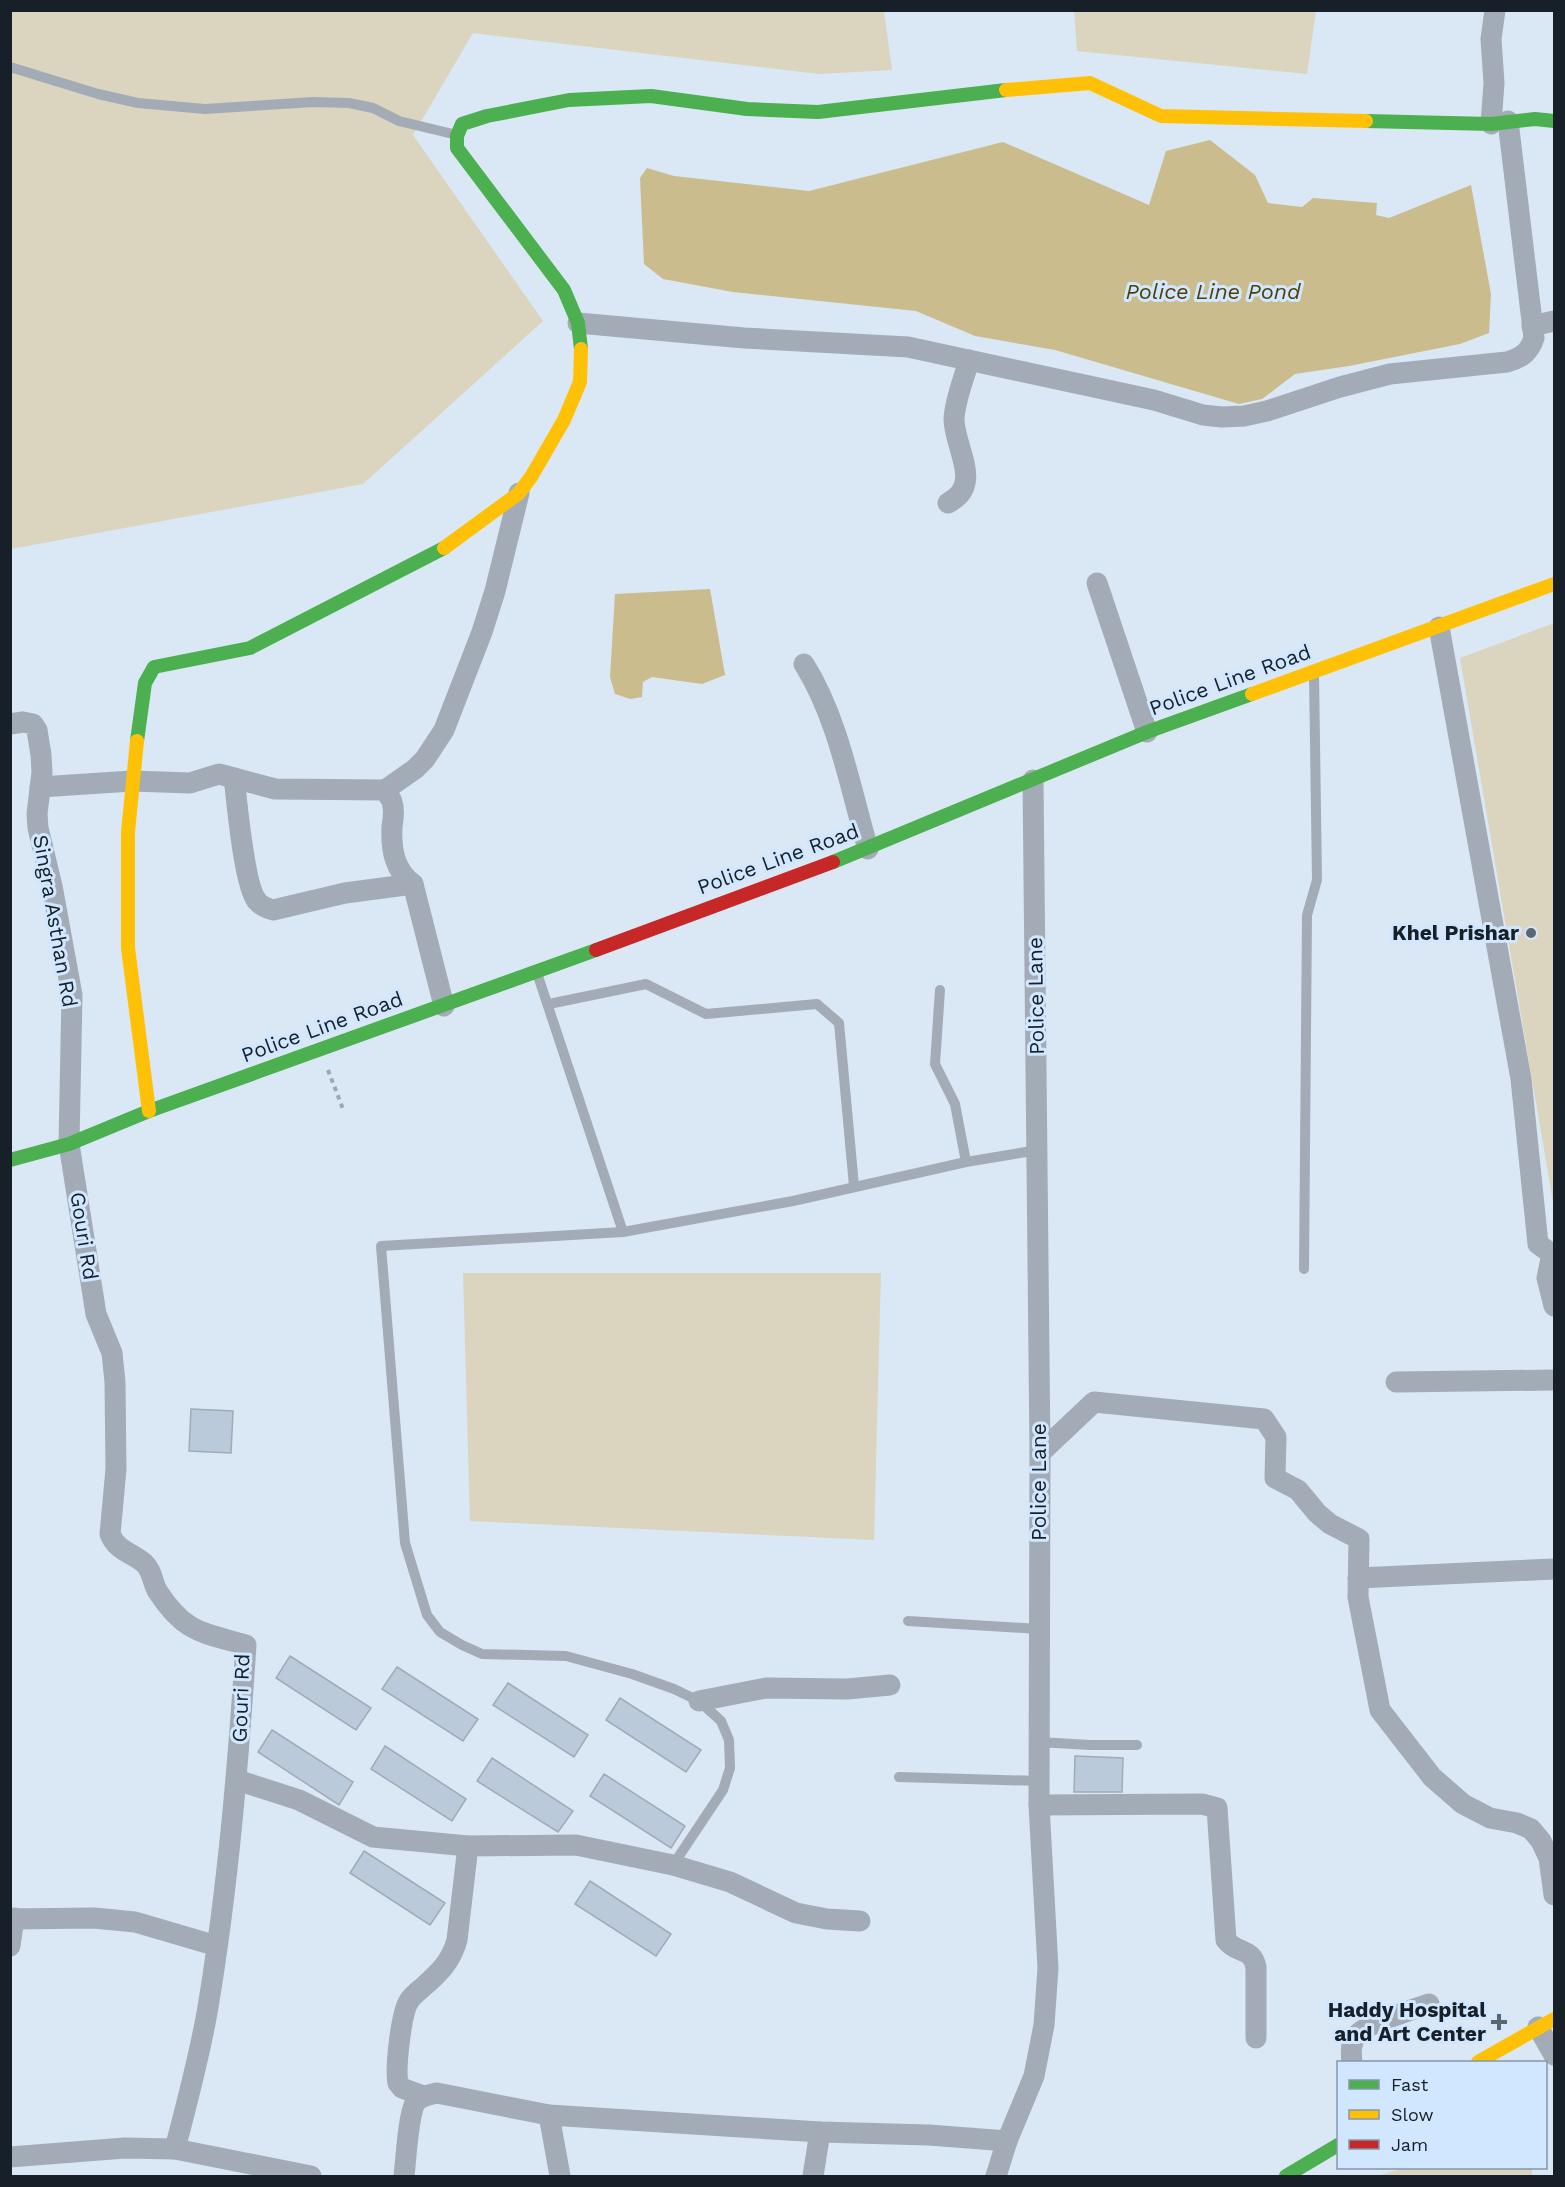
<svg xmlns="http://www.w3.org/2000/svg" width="1565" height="2187" viewBox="0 0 1565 2187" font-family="'Work Sans',sans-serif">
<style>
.green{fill:#dbd5c0}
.water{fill:#cbbc8e}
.building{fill:#bacada;stroke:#a1abb5;stroke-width:1.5}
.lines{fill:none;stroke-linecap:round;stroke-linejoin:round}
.path{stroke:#9ea6ae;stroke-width:4;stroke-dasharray:4.5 4.5;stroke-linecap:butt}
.lane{stroke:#a3acb6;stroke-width:10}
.street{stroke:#a3acb6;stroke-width:21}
.fast{stroke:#4caf50;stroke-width:14}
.slow{stroke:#ffc107;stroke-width:14}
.jam{stroke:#c62828;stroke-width:14}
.poi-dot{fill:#5b666f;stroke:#d0e7ff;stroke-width:2}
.labels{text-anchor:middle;stroke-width:6;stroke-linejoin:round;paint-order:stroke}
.street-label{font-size:21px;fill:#172028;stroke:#d0e7ff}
.poi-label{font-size:21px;font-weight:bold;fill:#172028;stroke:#d0e7ff;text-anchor:end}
.water-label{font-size:22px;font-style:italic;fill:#513e03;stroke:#d0e7ff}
</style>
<rect width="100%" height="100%" fill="#dae7f4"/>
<g class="green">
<polygon points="11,11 884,11 892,70 819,74 473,33 413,135 543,321 363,484 11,549"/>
<polygon points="1074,11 1074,10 1316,11 1307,74 1077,51"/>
<polygon points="1554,623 1554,1208 1460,658"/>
<polygon points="463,1273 881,1273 874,1540 470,1521"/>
<polygon points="1403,2168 1532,2168 1532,2176 1378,2176"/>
</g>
<g class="water">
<polygon points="1210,140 1255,175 1268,203 1302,207 1313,198 1377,203 1376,215 1389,218 1471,185 1491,294 1489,333 1460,344 1349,366 1295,374 1262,399 1239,404 1055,350 975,336 916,311 733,292 663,279 644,264 640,178 647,168 674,176 809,191 1003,142 1149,205 1166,151"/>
<polygon points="710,589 725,675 702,684 652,677 643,682 642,697 630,699 615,694 610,677 615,594"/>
</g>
<g class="building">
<polygon points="191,1409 233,1411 231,1453 189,1451"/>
<polygon points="290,1656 371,1708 356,1730 276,1678"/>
<polygon points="397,1667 478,1719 463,1741 382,1689"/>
<polygon points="508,1683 588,1735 574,1757 493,1705"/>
<polygon points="620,1698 701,1750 686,1772 606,1720"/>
<polygon points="272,1730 353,1782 339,1805 258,1752"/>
<polygon points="385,1746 466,1799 452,1821 371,1769"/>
<polygon points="1075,1756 1123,1758 1122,1792 1074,1792"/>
<polygon points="492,1758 573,1811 558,1832 477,1781"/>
<polygon points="604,1774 685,1826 671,1848 590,1796"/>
<polygon points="364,1851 445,1903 430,1925 350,1873"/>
<polygon points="590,1881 671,1934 656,1956 575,1904"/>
</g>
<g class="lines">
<polyline class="path" points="328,1070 343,1109"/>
<g class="lane">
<polyline points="10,67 98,94 138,103 205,109 313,102 349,103 373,108 399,121 457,135"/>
<polyline points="537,973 623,1232"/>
<polyline points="940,990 935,1064 955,1104 966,1162"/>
<polyline points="549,1004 646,984 706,1014 817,1004 839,1023 854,1186"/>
<polyline points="1304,1269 1307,915 1317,880 1314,674"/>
<polyline points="908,1621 1039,1629"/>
<polyline points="1039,1742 1090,1745 1137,1745"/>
<polyline points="899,1777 1039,1781"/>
<polyline points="673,1865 723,1790 730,1768 729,1740 721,1721 699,1701 674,1689 632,1674 566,1656 482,1654 462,1645 440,1632 427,1615 405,1543 381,1246 623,1232 793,1201 966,1162 1038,1150"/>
</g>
<g class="street">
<polyline points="1491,124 1494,83 1491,39 1495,10"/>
<path d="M 578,323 L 744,338 L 908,347 L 1154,400 L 1203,415 L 1222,417 L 1244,416 L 1267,411 L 1340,387 L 1390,374 L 1507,362 C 1521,358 1529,353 1534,338 L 1508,121"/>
<polyline points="1532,326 1554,321"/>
<path d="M 948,503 C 984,485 954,448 954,419 C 955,399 964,379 969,360"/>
<polyline points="1097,583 1147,732"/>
<polyline points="1439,627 1521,1079 1538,1244 1552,1254 1547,1278 1554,1306"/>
<path d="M 804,664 C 838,718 850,787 868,849"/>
<path d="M 10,724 L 23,722 L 33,724 L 37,730 L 41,755 L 42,772 L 37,814 L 38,828 L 52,886 L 72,995 L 69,1144 L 96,1314 L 112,1353 L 115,1382 L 116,1469 L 110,1534 C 117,1551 131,1552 144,1563 C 153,1571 152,1583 158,1592 C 185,1633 201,1632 246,1645 C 238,1766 228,1887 208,2007 C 200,2055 187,2102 175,2149 L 311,2176"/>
<path d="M 234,778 C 237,801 244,886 257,901 C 261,906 266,908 273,910 L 345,893 L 413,884"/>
<path d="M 40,787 L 132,781 L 190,783 L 219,774 L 275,789 L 385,790 C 387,794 391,798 392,802 C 395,811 393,819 392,827 C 391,849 394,870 413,884 L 444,1006"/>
<polyline points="385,790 415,769 425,759 444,730 482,632 495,591 519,493"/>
<polyline points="1396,1382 1554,1380"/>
<polyline points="1040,1453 1094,1402 1264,1419 1276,1437 1275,1478 1298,1490 1317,1513 1330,1524 1359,1539 1358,1597 1380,1710 1432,1777 1463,1804 1490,1818 1517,1823 1531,1829 1541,1841 1549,1858 1554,1895"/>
<polyline points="1358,1578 1554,1569"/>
<polyline points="699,1701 766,1688 847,1689 890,1685"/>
<polyline points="237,1780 299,1800 373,1837 468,1846 576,1845 673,1865 730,1882 796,1913 827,1919 860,1921"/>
<path d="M 1039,1805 L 1202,1804 L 1217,1808 L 1226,1940 C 1236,1954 1252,1947 1256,1967 L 1256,2038"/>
<polyline points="10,1919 94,1918 135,1922 217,1946"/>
<polyline points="10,1946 14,1918"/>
<polyline points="1538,2027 1554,2055"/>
<path d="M 1352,2062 C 1351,2053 1350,2043 1357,2035 C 1367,2023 1412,2010 1429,2004"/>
<path d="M 423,2096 L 402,2088 L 398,2083 C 395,2069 401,2013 409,2001 C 412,1996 417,1992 422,1988 C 439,1973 451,1962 457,1940 L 468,1846"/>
<polyline points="549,2115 560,2176"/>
<polyline points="10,2157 125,2148 175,2149"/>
<path d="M 404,2176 C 406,2160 408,2117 415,2103 C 420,2096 429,2095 437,2093 L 549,2115 L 820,2132 L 929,2135 L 1007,2141"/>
<polyline points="813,2176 820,2132"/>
<polyline points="996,2176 1007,2141 1034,2076 1044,2025 1048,1968 1039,1805 1040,1453 1033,780"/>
</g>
<g class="fast">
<polyline points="1366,121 1491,124 1535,119 1554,121"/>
<polyline points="581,349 578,323 564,290 457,148 457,136 462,124 487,116 569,100 651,96 747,109 818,112 1006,90"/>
<polyline points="137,741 145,683 154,667 250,648 444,548"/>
<polyline points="833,862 1147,732 1252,694"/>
<polyline points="10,1160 69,1144 149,1111 596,950"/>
<polyline points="1286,2176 1338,2145"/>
</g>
<g class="slow">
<polyline points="1006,90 1090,83 1161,116 1366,121"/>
<polyline points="444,548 519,493 531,477 564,420 580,382 581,349"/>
<polyline points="1252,694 1554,584"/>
<polyline points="137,741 128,832 128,948 149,1111"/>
<polyline points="1478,2062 1554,2019"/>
</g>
<polyline class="jam" points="596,950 833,862"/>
</g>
<g class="poi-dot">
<circle cx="1531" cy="933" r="6"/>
<path d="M1496 2013h6v6h6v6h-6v6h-6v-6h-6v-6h6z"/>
</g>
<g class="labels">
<g class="street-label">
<text transform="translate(1230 680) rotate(-20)" y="7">Police Line Road</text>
<text transform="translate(778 859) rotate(-20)" y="7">Police Line Road</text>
<text transform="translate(55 921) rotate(80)" y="7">Singra Asthan Rd</text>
<text transform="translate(1036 996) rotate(-91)" y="7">Police Lane</text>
<text transform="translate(322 1027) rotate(-20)" y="7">Police Line Road</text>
<text transform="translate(84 1236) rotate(81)" y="7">Gouri Rd</text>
<text transform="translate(1039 1482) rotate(-90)" y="7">Police Lane</text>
<text transform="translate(241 1698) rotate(-88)" y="7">Gouri Rd</text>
</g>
<g class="poi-label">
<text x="1519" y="940">Khel Prishar</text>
<text x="1486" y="2017">Haddy Hospital<tspan x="1486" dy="24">and Art Center</tspan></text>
</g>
<g class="water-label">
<text x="1213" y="299">Police Line Pond</text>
</g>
</g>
<rect width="1565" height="2187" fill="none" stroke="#172028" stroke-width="24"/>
<rect x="1337" y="2061" width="210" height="108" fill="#d0e7ff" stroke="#8697a9" stroke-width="1.5"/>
<rect x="1349" y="2080" width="30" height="9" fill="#4caf50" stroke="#8697a9" stroke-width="1.5"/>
<text x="1391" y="2091" font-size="18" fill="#172028">Fast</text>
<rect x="1349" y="2110" width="30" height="9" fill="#ffc107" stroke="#8697a9" stroke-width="1.5"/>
<text x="1391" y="2121" font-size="18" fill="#172028">Slow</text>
<rect x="1349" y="2140" width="30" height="9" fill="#c62828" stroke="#8697a9" stroke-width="1.5"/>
<text x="1391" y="2151" font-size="18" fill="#172028">Jam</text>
</svg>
